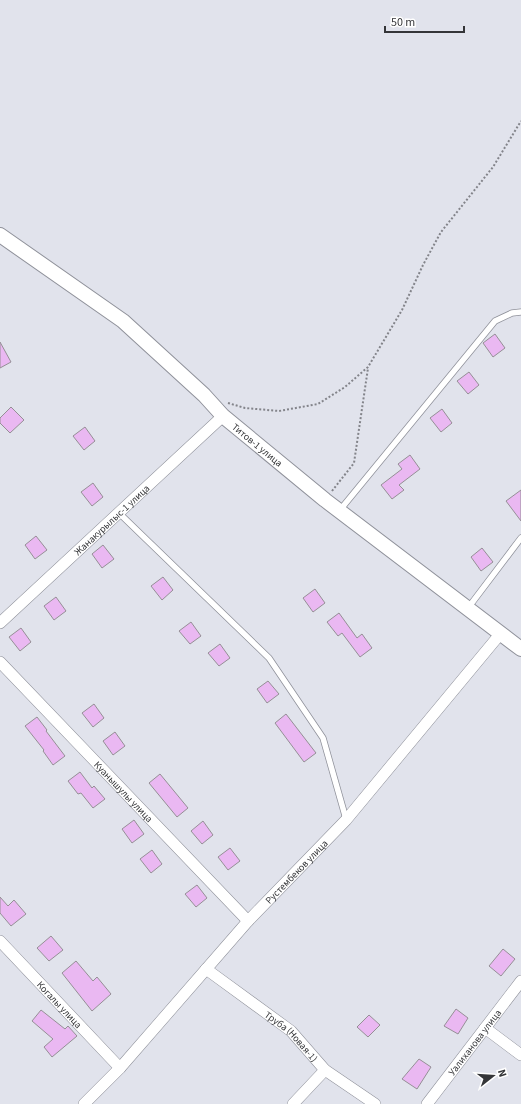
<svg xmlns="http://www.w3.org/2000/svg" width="521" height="1104" viewBox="0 0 521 1104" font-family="'Source Sans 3',sans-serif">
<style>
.building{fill:#eab8f2;stroke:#958f96}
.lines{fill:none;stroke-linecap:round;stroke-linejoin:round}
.service-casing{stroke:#8f919a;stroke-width:7}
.minor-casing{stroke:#8f919a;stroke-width:12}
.tertiary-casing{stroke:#8f919a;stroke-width:16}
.path{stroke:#83848a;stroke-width:2;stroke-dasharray:2 2;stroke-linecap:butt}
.service{stroke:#fff;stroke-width:5.5}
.minor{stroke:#fff;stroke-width:11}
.tertiary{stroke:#fff;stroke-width:14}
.labels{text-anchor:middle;stroke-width:4;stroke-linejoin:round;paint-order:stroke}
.street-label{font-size:10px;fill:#343538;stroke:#fff}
</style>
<rect width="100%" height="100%" fill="#e1e3ec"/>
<g class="building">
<polygon points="495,334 505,348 493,357 483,343"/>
<polygon points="0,342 11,362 0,368"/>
<polygon points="469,372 479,385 468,394 457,381"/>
<polygon points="11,407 24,420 10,433 0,423 0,418"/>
<polygon points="442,409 452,423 441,432 430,418"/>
<polygon points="85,427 95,441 84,450 73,436"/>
<polygon points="410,455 420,469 399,485 404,490 392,499 381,485 402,469 398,464"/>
<polygon points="93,483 103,497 92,506 81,492"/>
<polygon points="521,490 521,521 506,501"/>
<polygon points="36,536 47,550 35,559 25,545"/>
<polygon points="103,545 114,559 102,568 92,554"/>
<polygon points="482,548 493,562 481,571 471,557"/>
<polygon points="163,577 173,590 162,600 151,586"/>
<polygon points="315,589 325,603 313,612 303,598"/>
<polygon points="56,597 66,611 54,620 44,606"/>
<polygon points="339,613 357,638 362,634 372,648 360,657 342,633 338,636 327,622"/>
<polygon points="191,622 201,636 190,644 179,631"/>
<polygon points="21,628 31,642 20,651 9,637"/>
<polygon points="220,644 230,658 219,666 208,653"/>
<polygon points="268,681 279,694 267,703 257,689"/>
<polygon points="94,704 104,718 93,727 82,713"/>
<polygon points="286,714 316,753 304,762 275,723"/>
<polygon points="37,717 47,730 46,731 65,756 53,765 43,751 44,750 25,726"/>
<polygon points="115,732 125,746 113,755 103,741"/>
<polygon points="80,772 92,788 94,786 105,799 93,808 81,793 78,794 68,781"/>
<polygon points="160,774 188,808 177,817 149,783"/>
<polygon points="134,820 144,834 132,843 122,829"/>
<polygon points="203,821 213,835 202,844 191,831"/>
<polygon points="230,848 240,861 228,870 218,857"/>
<polygon points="152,850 162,864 151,873 140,859"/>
<polygon points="197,885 207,898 196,907 185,894"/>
<polygon points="0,897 8,906 14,900 26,914 11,926 0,913"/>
<polygon points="51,936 63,950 49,961 37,948"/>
<polygon points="503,949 515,959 501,976 489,966"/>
<polygon points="76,961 93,981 97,977 111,994 92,1011 62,973"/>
<polygon points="456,1009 468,1018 458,1034 444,1026"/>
<polygon points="41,1010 65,1029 68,1026 77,1036 52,1057 44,1047 53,1039 32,1021"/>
<polygon points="369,1015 380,1025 368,1037 357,1027"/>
<polygon points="419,1059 431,1067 417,1089 402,1079"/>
</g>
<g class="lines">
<defs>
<g id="service">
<polyline points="340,510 495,321 512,313 521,312"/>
<polyline points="119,513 269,658 323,738 346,819"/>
<polyline points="468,608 521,538"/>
</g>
<g id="minor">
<path id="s1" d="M 0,623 L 223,416"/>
<path id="s2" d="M 0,662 L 248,921"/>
<path id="s3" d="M 0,941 L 120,1068"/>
<path id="s4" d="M 206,969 L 291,1031 L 325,1070 L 375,1104"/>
<polyline points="485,1028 521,1055"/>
<path id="s5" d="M 84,1104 L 120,1068 L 248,921 L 346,820 L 501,633"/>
<polyline points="293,1104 325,1070"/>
<path id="s6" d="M 427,1104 L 521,981"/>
</g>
<g id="tertiary">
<path id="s7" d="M 0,235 L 123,321 L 204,395 L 223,416 L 325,500 L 521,649"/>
</g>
</defs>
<use href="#service" class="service-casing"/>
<use href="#minor" class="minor-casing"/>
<use href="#tertiary" class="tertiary-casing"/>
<g class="path">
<polyline points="228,403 245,408 279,411 318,404 345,387 368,367 402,310 423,265 441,232 493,167 521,121"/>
<polyline points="332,491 354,463 368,368"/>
</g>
<use href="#service" class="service"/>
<use href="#minor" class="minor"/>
<use href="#tertiary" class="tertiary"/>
</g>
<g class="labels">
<g class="street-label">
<text dy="4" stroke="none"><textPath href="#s7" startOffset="333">Титов-1 улица</textPath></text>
<text dy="4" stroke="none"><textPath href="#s1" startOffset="152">Жанакурылыс-1 улица</textPath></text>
<text dy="4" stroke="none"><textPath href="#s2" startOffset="179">Куанышулы улица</textPath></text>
<text dy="4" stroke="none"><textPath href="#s5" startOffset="315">Рустембеков улица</textPath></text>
<text dy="4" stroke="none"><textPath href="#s3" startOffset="87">Когалы улица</textPath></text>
<text dy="4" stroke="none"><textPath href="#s4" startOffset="109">Труба (Новая-1)</textPath></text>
<text dy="4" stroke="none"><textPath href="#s6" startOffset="78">Уалиханова улица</textPath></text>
</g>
</g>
<g transform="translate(493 1076) rotate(73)" stroke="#ffffff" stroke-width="3" paint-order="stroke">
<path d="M0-3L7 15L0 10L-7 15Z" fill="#343538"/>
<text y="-6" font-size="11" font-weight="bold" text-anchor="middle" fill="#343538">N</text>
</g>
<path d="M385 26v6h79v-6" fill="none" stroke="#343538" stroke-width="2"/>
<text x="391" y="26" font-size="12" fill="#343538" stroke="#ffffff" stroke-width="3" paint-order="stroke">50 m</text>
</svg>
